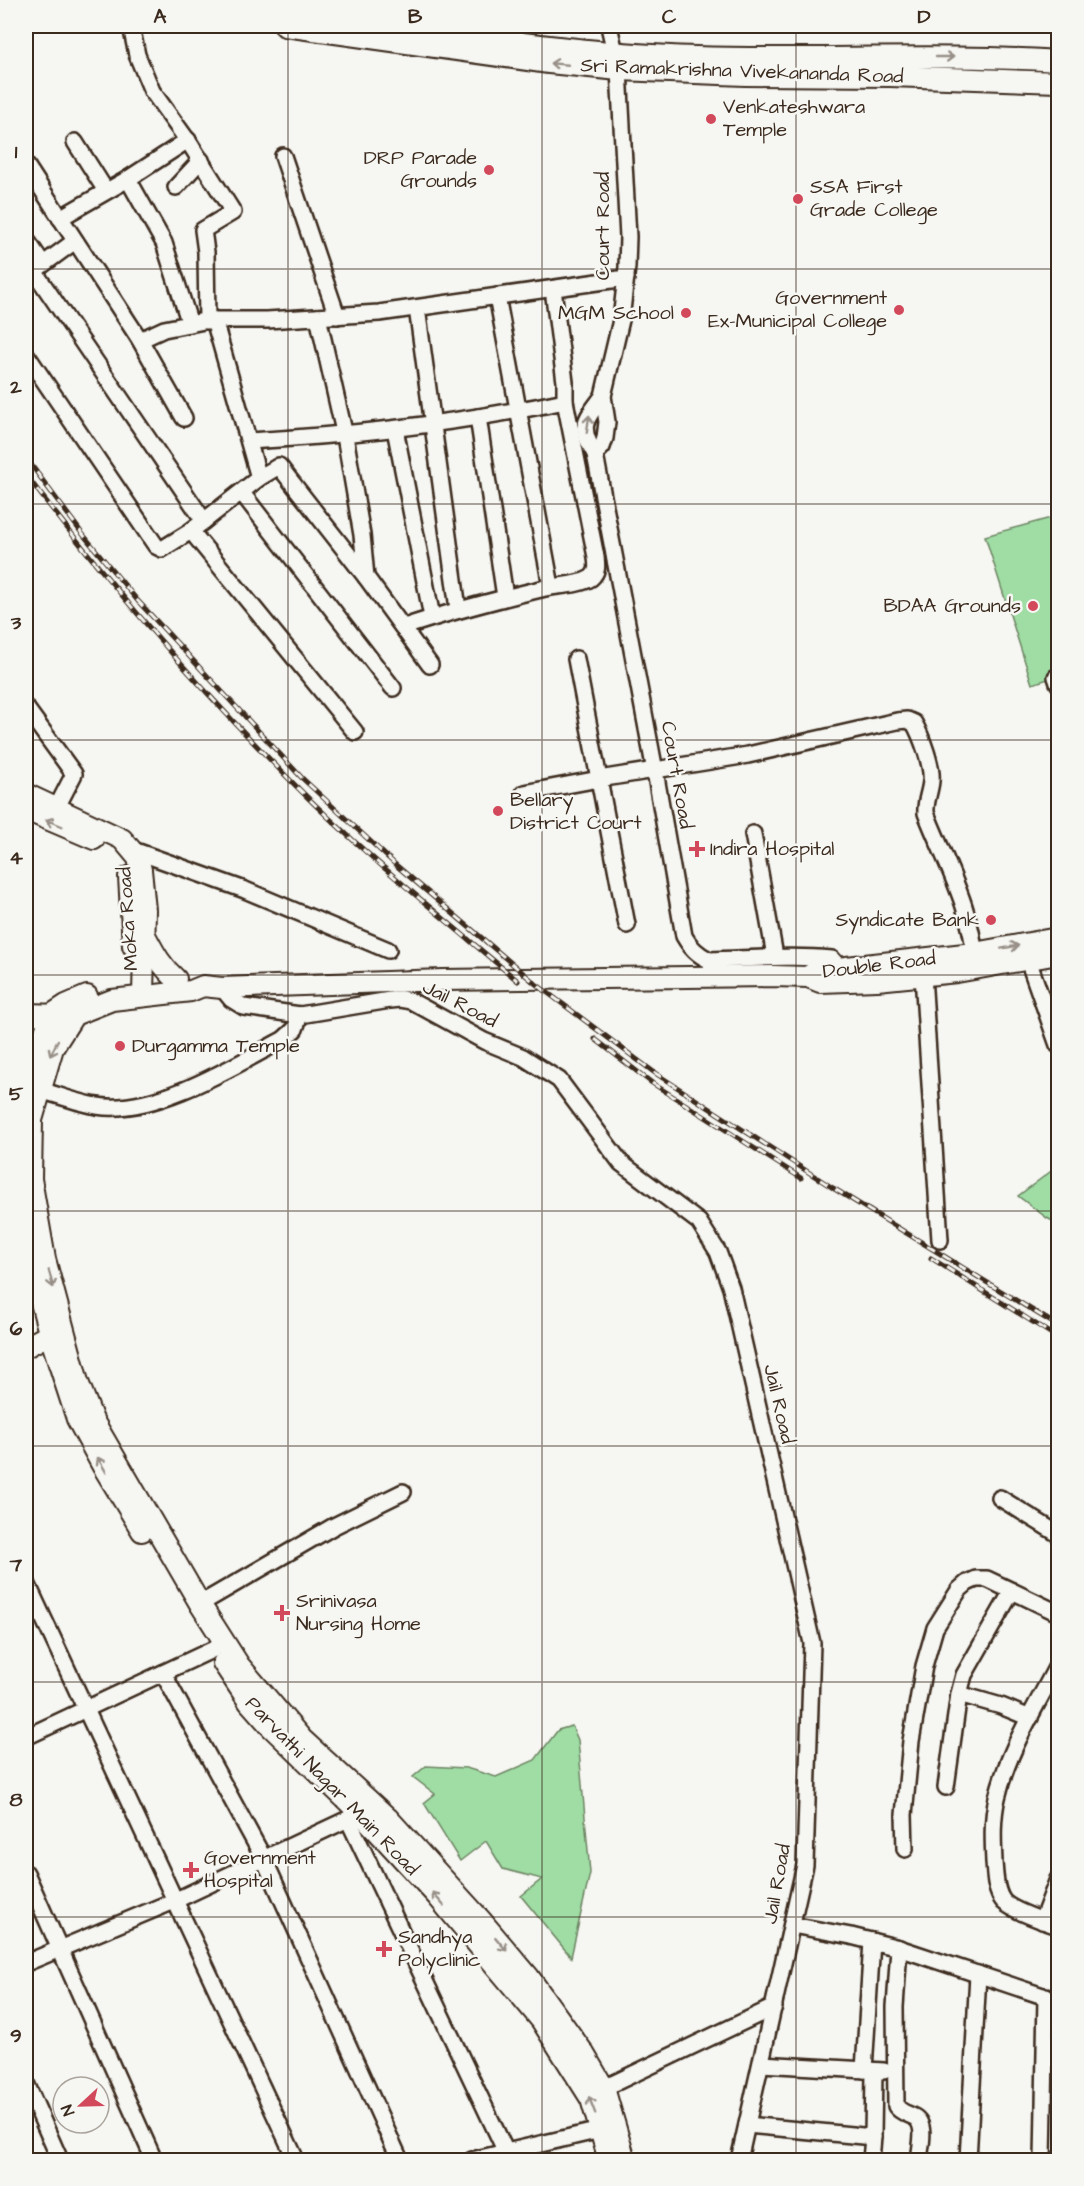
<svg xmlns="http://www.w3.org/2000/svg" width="1084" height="2186" viewBox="0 0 1084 2186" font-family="'Architects Daughter',sans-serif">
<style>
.green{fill:#9fdda5;stroke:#6d8462;stroke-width:1.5}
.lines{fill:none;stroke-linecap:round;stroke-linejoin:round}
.minor-casing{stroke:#3b2a1e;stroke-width:20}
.major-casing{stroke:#3b2a1e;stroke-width:24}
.minor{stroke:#f6f6f2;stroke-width:15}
.major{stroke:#f6f6f2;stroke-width:20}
.rail-casing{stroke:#3b2a1e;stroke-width:5}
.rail{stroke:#f6f6f2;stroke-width:3;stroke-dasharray:9;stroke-linecap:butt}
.oneway{stroke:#989088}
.grid{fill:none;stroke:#3b2a1e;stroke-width:1.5;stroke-opacity:0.55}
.poi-dot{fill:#d1495b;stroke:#f6f6f2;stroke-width:2}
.labels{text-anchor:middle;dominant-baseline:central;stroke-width:5;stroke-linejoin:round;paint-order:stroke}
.street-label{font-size:20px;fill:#3b2a1e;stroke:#f6f6f2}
.poi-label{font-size:20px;fill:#3b2a1e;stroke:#f6f6f2;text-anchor:start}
.neatline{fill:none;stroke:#3b2a1e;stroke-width:2}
.grid-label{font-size:20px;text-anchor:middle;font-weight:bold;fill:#3b2a1e}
</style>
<rect width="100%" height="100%" fill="#f6f6f2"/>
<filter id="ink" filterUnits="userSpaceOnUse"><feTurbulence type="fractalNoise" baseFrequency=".0167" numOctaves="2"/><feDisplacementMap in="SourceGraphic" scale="12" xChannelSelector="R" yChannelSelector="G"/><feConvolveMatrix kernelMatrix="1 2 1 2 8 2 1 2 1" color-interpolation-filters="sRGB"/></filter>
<g filter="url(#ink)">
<g class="green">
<polygon points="1058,516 1058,676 1032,684 985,536"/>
<polygon points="1058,1166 1058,1224 1047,1218 1018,1196"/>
<polygon points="572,1726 578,1740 590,1873 571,1957 521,1896 542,1879 503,1869 486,1841 460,1861 424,1803 435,1794 413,1777 426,1766 466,1768 496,1777 535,1760 558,1730"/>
</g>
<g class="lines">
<defs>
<g id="minor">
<polyline points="131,26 137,55 152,91 190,144 233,212 203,230 206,252 207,321"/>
<polyline points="75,142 106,191"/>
<polyline points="283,156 337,316"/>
<polyline points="26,165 140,340 184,418"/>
<polyline points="128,179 164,243 190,324"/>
<polyline points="176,187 201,160"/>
<polyline points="60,218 128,179 188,140"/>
<polyline points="26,239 43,264"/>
<polyline points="34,271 204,521"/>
<polyline points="26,277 75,241"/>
<polyline points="497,296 551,586"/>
<polyline points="417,308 458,609"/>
<polyline points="318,317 345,436 362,535 366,577 430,665"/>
<polyline points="140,340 164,329 209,320 267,320 379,313 626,278"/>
<polyline points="26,354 156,546 162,549 191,531 259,478 214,320"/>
<path d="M603,396C585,420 578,426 595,454L655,771L684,936C691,948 697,954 709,960C750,959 791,955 832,959L840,968"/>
<polyline points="478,417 505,597"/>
<polyline points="395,429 432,617"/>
<path d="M249,441C355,435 461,423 565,401"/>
<polyline points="595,454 602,447 605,438 607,422 603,396 621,320 627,267 628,237 619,70 609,26"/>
<polyline points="259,478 279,466 366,577"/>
<polyline points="242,493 393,688"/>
<polyline points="191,531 355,732"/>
<path d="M404,627C449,612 495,600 541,589C556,585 578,586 591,578C598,572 597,566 596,557L565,401V382L553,289"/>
<polyline points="576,659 627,925"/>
<polyline points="1056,677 1058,683"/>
<polyline points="26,708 74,774 57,807"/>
<path d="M524,793L599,779L748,755L897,721L907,720L914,723C921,735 933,767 931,781C930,793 925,801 926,813C944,859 974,913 975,963"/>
<polyline points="753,834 775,956"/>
<polyline points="133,850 245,890 388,950"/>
<polyline points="1028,960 1058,1045"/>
<polyline points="923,975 940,1240"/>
<polyline points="222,988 231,999 244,1007 300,1015 390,1000 400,999 411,1001 484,1041 523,1057 559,1080 621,1163 699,1222 718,1252 731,1288 812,1643 805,1865 739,2160"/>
<path d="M40,1090C58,1095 78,1103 97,1106C153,1116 236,1065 284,1039L295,1029L300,1015"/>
<polyline points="1000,1498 1058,1534"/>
<polyline points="26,1581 296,2160"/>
<polyline points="200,1604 334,1526 403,1492"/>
<path d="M1058,1664C1036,1707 1008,1750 997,1798C992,1819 993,1841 994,1862C995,1874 995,1892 1004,1902C1013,1911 1046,1922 1058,1926"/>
<polyline points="163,1673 264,1859 400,2160"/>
<polyline points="959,1694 1001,1706 1030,1718"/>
<polyline points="26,1737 214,1649"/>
<polyline points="946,1787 959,1694 964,1675 1012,1591"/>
<polyline points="348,1819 506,2152"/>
<polyline points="905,1849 904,1815 911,1741 924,1666 935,1628 959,1590 967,1583 976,1579 987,1579 1058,1613"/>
<polyline points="26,1873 154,2160"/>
<polyline points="1042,1921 1058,1879"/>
<path d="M792,1925L851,1936L899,1948L895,2007L896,2106C900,2112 906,2113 912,2116C928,2122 920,2147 919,2160"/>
<polyline points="899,1948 1058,2001"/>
<polyline points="26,1963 174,1901 348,1819 358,1811 366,1808"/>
<polyline points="761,2064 884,2071"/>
<polyline points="864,2070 872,1941"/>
<polyline points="26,2083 60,2160"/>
<polyline points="604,2088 774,2007"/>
<polyline points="747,2125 873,2137 874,2071"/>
<polyline points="472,2160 609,2128"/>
<polyline points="871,2160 873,2137"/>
<polyline points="968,2160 978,1974"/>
<polyline points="1043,2160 1046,1996"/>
</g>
<g id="major">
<polyline points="285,26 549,63 619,70 745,75 890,76 1058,82"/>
<path d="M399,26C497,40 596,54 696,57C817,61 938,53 1058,61"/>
<polyline points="26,794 122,839 138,858 141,870 145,910 143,995"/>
<polyline points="26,810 94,839"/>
<polyline points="129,877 133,946"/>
<path d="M146,937C155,954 162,967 176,979"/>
<polyline points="810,975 819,970 974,953 1058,938"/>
<polyline points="26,1014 62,1015"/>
<polyline points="26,1085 51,1015 66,1005 87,996"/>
<polyline points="26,1224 32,1268 49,1333 77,1419 102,1465 142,1531"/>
<polyline points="26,1347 61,1328"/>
<polyline points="223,1663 249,1702 272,1728 367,1820 437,1896 541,2020 591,2099 609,2160"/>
<polyline points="625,2160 604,2088 583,2052 529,1977 480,1919 388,1818 302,1739 239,1665 200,1604 93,1420 78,1382 45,1259 31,1179 32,1120 53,1048 74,1015 112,1000 191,991 203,986 222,988 443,980 774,976 808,977 820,982 877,980 957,972 1058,954"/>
</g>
</defs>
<use href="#minor" class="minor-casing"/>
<use href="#major" class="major-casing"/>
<use href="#minor" class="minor"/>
<use href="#major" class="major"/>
<defs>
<g id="rail">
<polyline points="26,458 81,532 137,600 302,778 397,866 536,984 655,1073 833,1188 1058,1326"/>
<path d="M26,475C109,584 199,689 296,786C366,856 443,918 518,981"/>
<polyline points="595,1039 652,1083 801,1178"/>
<polyline points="931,1258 1058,1338"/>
</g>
</defs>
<use href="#rail" class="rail-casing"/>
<use href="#rail" class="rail"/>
</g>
<defs><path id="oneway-shaft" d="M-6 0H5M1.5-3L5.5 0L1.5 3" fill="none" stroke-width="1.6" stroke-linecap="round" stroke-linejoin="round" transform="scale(1.5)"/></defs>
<g class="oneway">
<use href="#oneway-shaft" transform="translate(945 57)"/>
<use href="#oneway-shaft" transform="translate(559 64) rotate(-175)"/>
<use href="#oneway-shaft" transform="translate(588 424) rotate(-82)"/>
<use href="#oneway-shaft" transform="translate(54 823) rotate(-158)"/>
<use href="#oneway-shaft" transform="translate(1010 947) rotate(-10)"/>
<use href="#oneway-shaft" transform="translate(54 1048) rotate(116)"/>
<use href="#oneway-shaft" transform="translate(51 1279) rotate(75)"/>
<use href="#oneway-shaft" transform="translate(102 1465) rotate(-120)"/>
<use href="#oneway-shaft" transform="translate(438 1899) rotate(-131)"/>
<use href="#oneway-shaft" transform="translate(501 1944) rotate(50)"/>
<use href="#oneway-shaft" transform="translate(592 2105) rotate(-111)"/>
</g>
</g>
<path class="grid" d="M288,26V2160M542,26V2160M796,26V2160M26,269H1058M26,504H1058M26,740H1058M26,975H1058M26,1211H1058M26,1446H1058M26,1682H1058M26,1917H1058"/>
<g class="poi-dot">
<circle cx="711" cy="119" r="6"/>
<circle cx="489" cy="170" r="6"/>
<circle cx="798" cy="199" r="6"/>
<circle cx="899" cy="310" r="6"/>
<circle cx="686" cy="313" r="6"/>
<circle cx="1033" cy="606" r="6"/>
<circle cx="498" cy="811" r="6"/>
<path d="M694 840h6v6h6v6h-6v6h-6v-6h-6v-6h6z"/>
<circle cx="991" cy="920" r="6"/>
<circle cx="120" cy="1046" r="6"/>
<path d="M279 1604h6v6h6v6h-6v6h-6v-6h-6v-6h6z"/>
<path d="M188 1861h6v6h6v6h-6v6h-6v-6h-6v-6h6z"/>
<path d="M381 1940h6v6h6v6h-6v6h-6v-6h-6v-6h6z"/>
</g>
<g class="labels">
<g class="street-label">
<text transform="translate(742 71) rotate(2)">Sri Ramakrishna Vivekananda Road</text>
<text transform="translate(603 226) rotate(-90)">Court Road</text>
<text transform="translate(677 775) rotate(80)">Court Road</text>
<text transform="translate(128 919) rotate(-94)">Moka Road</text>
<text transform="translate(879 965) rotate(-7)">Double Road</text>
<text transform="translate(460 1004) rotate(27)">Jail Road</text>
<text transform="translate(779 1404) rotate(77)">Jail Road</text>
<text transform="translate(332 1786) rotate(46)">Parvathi Nagar Main Road</text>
<text transform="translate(777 1884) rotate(-80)">Jail Road</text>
</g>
<g class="poi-label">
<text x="723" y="107">Venkateshwara<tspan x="723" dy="23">Temple</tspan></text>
<text x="477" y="158" text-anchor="end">DRP Parade<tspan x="477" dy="23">Grounds</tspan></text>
<text x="810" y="187">SSA First<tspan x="810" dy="23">Grade College</tspan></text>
<text x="887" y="298" text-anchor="end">Government<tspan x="887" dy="23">Ex-Municipal College</tspan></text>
<text x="674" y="313" text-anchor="end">MGM School</text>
<text x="1021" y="606" text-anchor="end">BDAA Grounds</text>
<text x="510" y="800">Bellary<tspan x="510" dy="23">District Court</tspan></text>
<text x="710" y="849">Indira Hospital</text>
<text x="979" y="920" text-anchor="end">Syndicate Bank</text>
<text x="132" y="1046">Durgamma Temple</text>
<text x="296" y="1601">Srinivasa<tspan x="296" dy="23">Nursing Home</tspan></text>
<text x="204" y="1858">Government<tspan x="204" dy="23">Hospital</tspan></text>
<text x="398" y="1937">Sandhya<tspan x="398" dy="23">Polyclinic</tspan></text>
</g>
</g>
<rect width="1084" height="2186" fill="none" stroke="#f6f6f2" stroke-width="66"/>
<g transform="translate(81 2105) rotate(248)"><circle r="28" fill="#f6f6f2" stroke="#aba49d" stroke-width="1.5"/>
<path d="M0-4.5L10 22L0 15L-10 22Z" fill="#d1495b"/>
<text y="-9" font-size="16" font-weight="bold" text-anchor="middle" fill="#3b2a1e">N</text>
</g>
<rect x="33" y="33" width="1018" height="2120" class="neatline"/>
<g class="grid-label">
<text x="160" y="23">A</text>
<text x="415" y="23">B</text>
<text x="669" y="23">C</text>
<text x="924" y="23">D</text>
<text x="16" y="158">1</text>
<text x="16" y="393">2</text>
<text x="16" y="629">3</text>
<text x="16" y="864">4</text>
<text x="16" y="1100">5</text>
<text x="16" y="1335">6</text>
<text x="16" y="1571">7</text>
<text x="16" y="1806">8</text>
<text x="16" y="2042">9</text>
</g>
</svg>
